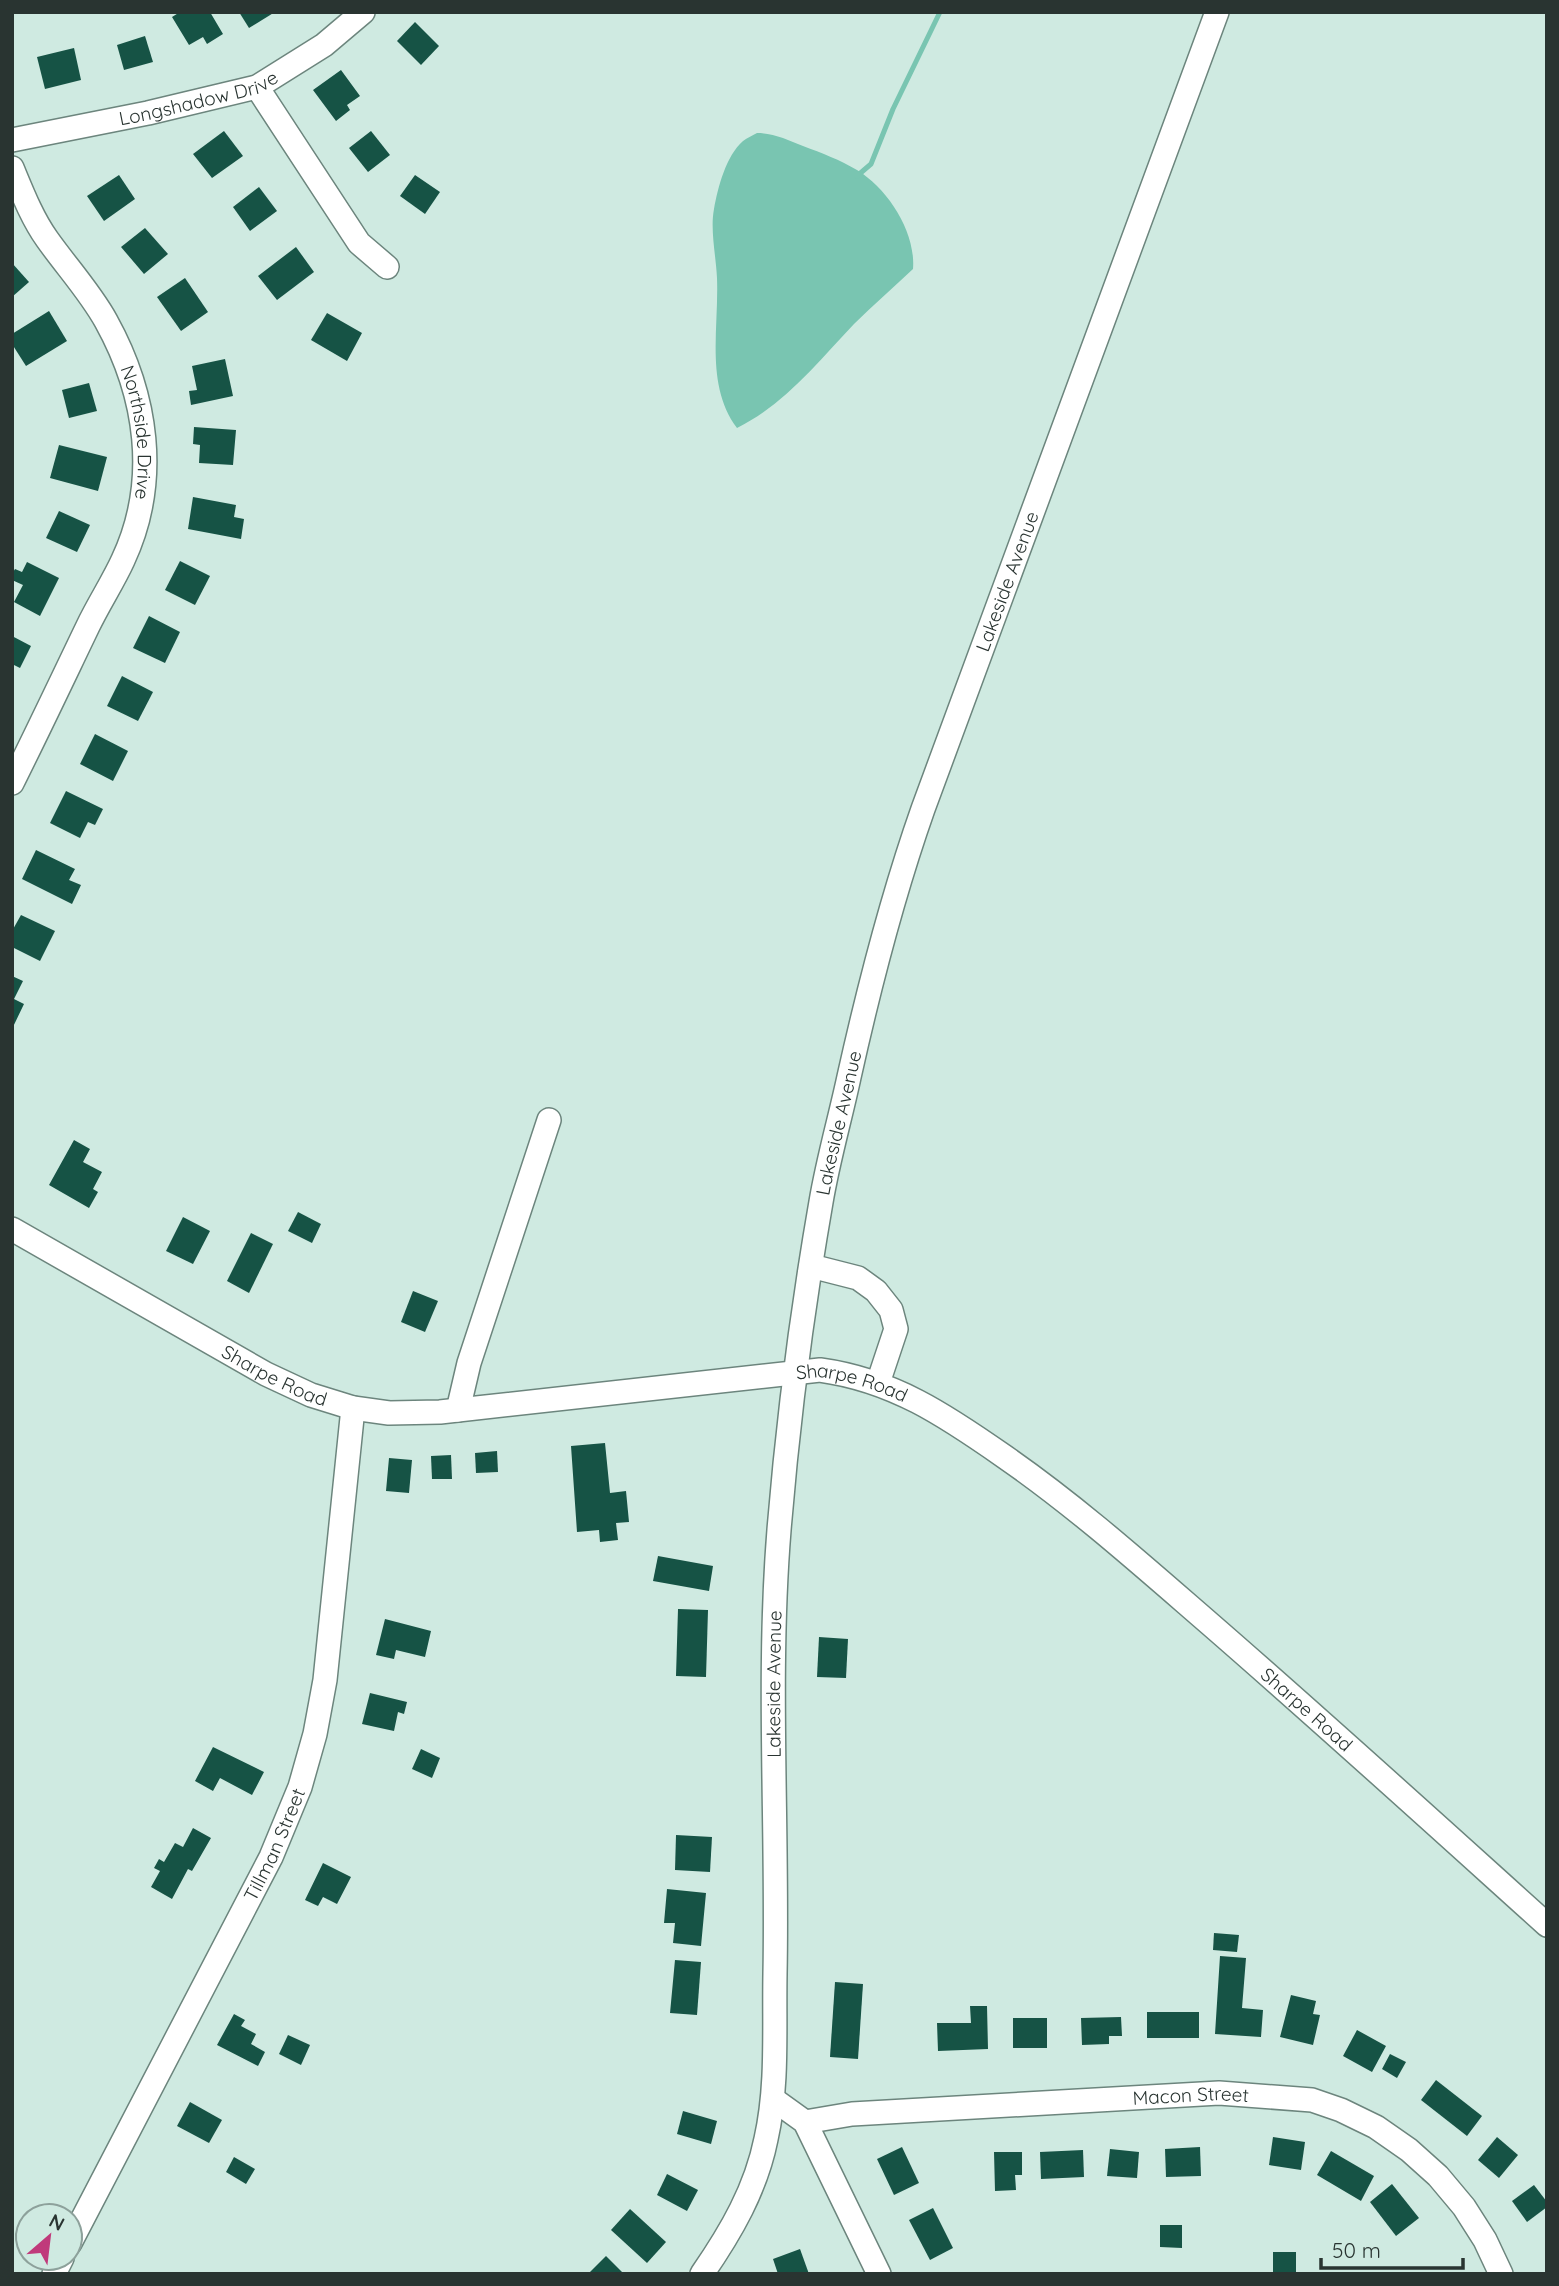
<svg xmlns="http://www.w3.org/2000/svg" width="1559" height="2286" viewBox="0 0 1559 2286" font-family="Quicksand,sans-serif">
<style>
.water{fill:#79c5b1}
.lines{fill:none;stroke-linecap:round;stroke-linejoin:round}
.stream{stroke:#79c5b1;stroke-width:5}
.building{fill:#165345}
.minor-casing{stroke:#6c857d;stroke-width:26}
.minor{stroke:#fff;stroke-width:23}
.labels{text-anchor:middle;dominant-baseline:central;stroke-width:7;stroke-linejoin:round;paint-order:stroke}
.street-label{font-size:19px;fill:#293431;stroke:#cfeae1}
</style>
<rect width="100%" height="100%" fill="#cfeae1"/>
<path class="water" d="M757,133C774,133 788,140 803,146C822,153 840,160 857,170C888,189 916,232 913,269C894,287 873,305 854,324C818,362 784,405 737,428C705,385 719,329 717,278C716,256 710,230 714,209C718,187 726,156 743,141C747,138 753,135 757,133Z"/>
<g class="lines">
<polyline class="stream" points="857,176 871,164 893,109 940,12"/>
</g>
<g class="building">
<polygon points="180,12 210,12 223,34 207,44 203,37 189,45 172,17"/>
<polygon points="239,12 275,12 249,28"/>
<polygon points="415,22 439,46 421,65 397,41"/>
<polygon points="145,36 153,62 124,70 117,45"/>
<polygon points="74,48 81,80 45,89 37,57"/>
<polygon points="341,70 360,96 347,105 350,110 336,121 313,90"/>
<polygon points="224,131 243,156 212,178 193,154"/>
<polygon points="371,131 390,155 368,172 349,148"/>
<polygon points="119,175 135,199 104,221 87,196"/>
<polygon points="415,175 440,192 425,214 400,196"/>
<polygon points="259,187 277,211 250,231 233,207"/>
<polygon points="145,228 168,254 144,274 121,247"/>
<polygon points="296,247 314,272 277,300 258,276"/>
<polygon points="12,263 29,282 12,297"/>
<polygon points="185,278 208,312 181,331 157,297"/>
<polygon points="49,311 67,341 26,366 12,344 12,334"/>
<polygon points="327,313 362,333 347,361 311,340"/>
<polygon points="225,359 233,396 191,405 189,391 197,390 192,366"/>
<polygon points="89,383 97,411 69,418 62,390"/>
<polygon points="194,427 236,430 233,465 199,463 200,445 193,444"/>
<polygon points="59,445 107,457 98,491 50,478"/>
<polygon points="193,497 236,505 234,517 244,519 241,539 188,529"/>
<polygon points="59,511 90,525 77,552 46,538"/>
<polygon points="180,561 210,576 195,605 165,590"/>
<polygon points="27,562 59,578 40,616 14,602 23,585 12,580 12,574 15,569 22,572"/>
<polygon points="149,616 180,632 165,663 133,648"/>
<polygon points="12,636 31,646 20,668 12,664"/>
<polygon points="122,676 153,692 138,721 107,706"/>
<polygon points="95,734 128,751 113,781 80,764"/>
<polygon points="66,791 103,809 95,825 88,822 80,838 50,823"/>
<polygon points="36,850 75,869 69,880 81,885 72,904 22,879"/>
<polygon points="21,915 55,931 40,961 12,947 12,931"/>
<polygon points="12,976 23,981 14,999 24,1004 12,1029"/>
<polygon points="74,1140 90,1149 83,1162 102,1172 93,1189 98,1192 89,1208 49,1185"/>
<polygon points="298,1212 321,1224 312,1243 288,1231"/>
<polygon points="183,1217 210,1231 193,1264 166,1251"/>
<polygon points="251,1233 273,1244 249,1293 227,1281"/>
<polygon points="413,1291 438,1301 425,1332 401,1322"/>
<polygon points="605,1443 610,1493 626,1491 629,1522 616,1523 618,1540 600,1542 599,1530 577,1532 571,1446"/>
<polygon points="497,1451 498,1472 476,1473 475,1453"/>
<polygon points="451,1455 452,1479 432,1479 431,1456"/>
<polygon points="389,1458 412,1460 409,1493 386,1491"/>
<polygon points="658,1556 713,1566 709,1591 653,1581"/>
<polygon points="678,1609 708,1610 706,1677 676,1676"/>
<polygon points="385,1619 431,1631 425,1657 396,1650 394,1659 376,1655"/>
<polygon points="819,1637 848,1639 846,1678 817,1677"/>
<polygon points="370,1693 407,1702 404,1714 398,1712 394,1731 362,1724"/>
<polygon points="213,1747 264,1772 252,1795 220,1778 213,1791 195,1781"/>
<polygon points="421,1749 440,1758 432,1778 412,1769"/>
<polygon points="193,1828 211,1838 192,1871 188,1869 172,1899 151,1887 160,1871 154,1868 159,1859 164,1862 175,1843 183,1847"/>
<polygon points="676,1835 712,1837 710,1872 675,1870"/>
<polygon points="323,1863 351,1877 337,1904 323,1897 318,1906 305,1900"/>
<polygon points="667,1889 706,1893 701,1946 673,1943 675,1923 664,1923"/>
<polygon points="1214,1933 1239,1935 1237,1952 1213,1950"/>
<polygon points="1220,1956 1246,1958 1242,2008 1263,2010 1261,2037 1215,2034"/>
<polygon points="675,1960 701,1962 697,2015 670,2013"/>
<polygon points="835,1982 863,1984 858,2059 830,2057"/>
<polygon points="1291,1995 1316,2001 1313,2014 1320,2015 1313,2045 1280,2037"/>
<polygon points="970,2006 987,2006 988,2049 938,2051 937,2023 971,2023"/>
<rect x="1147" y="2012" width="52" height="26"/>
<polygon points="234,2014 245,2020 241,2026 256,2034 251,2044 265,2052 258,2066 217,2045"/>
<polygon points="1121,2017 1122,2036 1109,2036 1109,2044 1082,2045 1081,2018"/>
<rect x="1013" y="2018" width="34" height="30"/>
<polygon points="1357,2030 1386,2046 1372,2072 1343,2056"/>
<polygon points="288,2035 310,2045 301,2065 279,2054"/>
<polygon points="1390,2054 1406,2062 1397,2078 1382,2069"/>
<polygon points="1436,2080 1482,2116 1467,2136 1421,2100"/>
<polygon points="190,2102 222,2120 209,2143 177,2126"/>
<polygon points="683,2111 717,2121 711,2144 677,2134"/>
<polygon points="1273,2137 1305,2142 1301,2170 1269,2165"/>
<polygon points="1497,2137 1518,2155 1499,2178 1478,2160"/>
<polygon points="902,2147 919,2183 894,2195 877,2159"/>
<polygon points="1200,2147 1201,2176 1166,2177 1165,2149"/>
<polygon points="1110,2149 1139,2152 1137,2178 1107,2176"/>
<polygon points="1083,2150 1084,2177 1041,2179 1040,2152"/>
<polygon points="1331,2151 1374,2176 1361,2201 1317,2175"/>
<polygon points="994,2152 1022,2152 1022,2175 1015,2175 1016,2190 995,2191"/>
<polygon points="234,2157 255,2169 246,2184 226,2172"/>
<polygon points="667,2174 698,2190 687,2211 657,2195"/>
<polygon points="1392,2184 1419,2218 1396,2236 1370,2202"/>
<polygon points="1534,2185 1547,2202 1547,2207 1527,2222 1512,2201"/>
<polygon points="933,2208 953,2248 930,2260 909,2220"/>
<polygon points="630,2209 666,2242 647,2263 611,2230"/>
<polygon points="1160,2225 1182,2225 1182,2248 1160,2247"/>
<polygon points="800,2249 809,2274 778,2274 773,2259"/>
<rect x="1273" y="2252" width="23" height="22"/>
<polygon points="606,2256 624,2274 588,2274"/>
</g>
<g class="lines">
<defs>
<g id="minor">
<polyline points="257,87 359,243 387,267"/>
<path id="s1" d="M12,140L148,113L257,87L324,45L363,12"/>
<path id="s2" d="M12,168C22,192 32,218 47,239C66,266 90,292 106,321C147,395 160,481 123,560C113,582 99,603 88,626C63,678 38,731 12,783"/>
<path id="s3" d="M12,1229L266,1374L311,1395L353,1408L389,1413L440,1412L820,1370C893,1380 945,1415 1005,1457C1077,1507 1143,1566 1210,1624C1324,1723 1435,1824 1547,1925"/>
<polyline points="811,1266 858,1278 876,1291 891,1310 896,1329 878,1383"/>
<polyline points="458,1410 469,1363 549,1120"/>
<polyline points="773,2099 805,2122 879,2274"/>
<path id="s4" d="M805,2122L852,2114L1219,2093L1312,2100L1341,2110L1376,2127L1409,2150L1438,2176L1464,2207L1485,2240L1501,2274"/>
<path id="s5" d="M70,2243L271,1857L300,1787L315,1734L325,1680L353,1408"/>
<polyline points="54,2274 62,2258"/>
<path id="s6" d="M702,2274C731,2232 756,2189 766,2139C778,2086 774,2029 775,1974C778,1826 767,1678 779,1530C788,1420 802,1311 821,1202C828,1160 840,1119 849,1077C869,987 892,897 923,809L1217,12"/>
</g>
</defs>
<use href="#minor" class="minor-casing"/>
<use href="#minor" class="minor"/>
</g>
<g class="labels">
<g class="street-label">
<text stroke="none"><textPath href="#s1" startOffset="191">Longshadow Drive</textPath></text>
<text stroke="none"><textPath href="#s2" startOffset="298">Northside Drive</textPath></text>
<text stroke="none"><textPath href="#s6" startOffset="1740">Lakeside Avenue</textPath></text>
<text stroke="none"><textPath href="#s6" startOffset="1172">Lakeside Avenue</textPath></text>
<text stroke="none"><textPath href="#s3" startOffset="301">Sharpe Road</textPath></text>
<text stroke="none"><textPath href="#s3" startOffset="889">Sharpe Road</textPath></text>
<text stroke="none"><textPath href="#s6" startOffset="606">Lakeside Avenue</textPath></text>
<text stroke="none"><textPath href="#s3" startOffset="1456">Sharpe Road</textPath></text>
<text stroke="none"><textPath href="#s5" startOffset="448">Tillman Street</textPath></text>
<text stroke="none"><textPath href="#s4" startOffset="387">Macon Street</textPath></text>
</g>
</g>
<rect width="1559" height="2286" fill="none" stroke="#293431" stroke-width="28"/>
<g transform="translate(49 2237) rotate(28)"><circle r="33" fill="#cfeae1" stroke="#8da19b" stroke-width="2"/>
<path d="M0-5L12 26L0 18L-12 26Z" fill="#c03a7b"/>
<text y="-10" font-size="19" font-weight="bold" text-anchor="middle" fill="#293431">N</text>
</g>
<path d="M1321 2258v10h142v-10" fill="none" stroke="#293431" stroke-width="3.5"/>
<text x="1332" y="2258" font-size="21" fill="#293431" stroke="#cfeae1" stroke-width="5" paint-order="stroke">50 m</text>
</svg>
